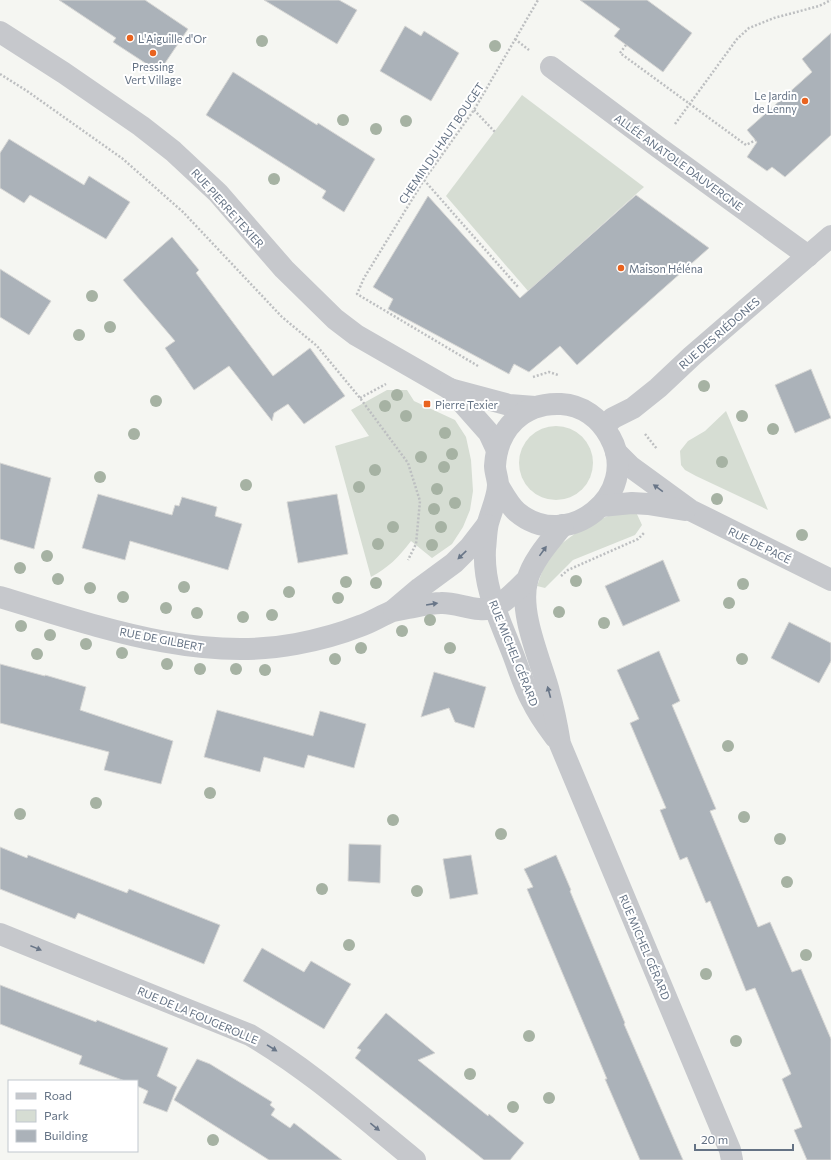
<svg xmlns="http://www.w3.org/2000/svg" width="831" height="1160" viewBox="0 0 831 1160" font-family="Commissioner,sans-serif">
<style>
.green{fill:#d6ddd3}
.building{fill:#abb2b9;stroke:#d7d7d5}
.lines{fill:none;stroke-linecap:round;stroke-linejoin:round}
.path{stroke:#bdbfc1;stroke-width:2.5;stroke-dasharray:2 2;stroke-linecap:butt}
.minor{stroke:#c6c8cc;stroke-width:22}
.tree{fill:#a6b2a3}
.oneway{fill:#697688}
.poi-dot{fill:#e9631f;stroke:#fff;stroke-width:1.5}
.labels{text-anchor:middle;dominant-baseline:central;stroke-width:4;stroke-linejoin:round;paint-order:stroke}
.poi-label{font-size:11px;fill:#647284;stroke:#fff;text-anchor:start}
.street-label{font-size:11px;fill:#647284;stroke:#fff}
</style>
<rect width="100%" height="100%" fill="#f5f6f2"/>
<g class="green">
<polygon points="522,95 644,187 528,291 446,196"/>
<path d="M387,390H407L414,401L455,420L466,437L471,460L473,491L470,510L463,527L452,544L432,558L411,541C399,557 388,568 371,577L335,446L369,436L351,410Z"/>
<polygon points="726,411 768,510 696,476 685,470 681,465 680,451 688,441 705,431"/>
<circle cx="556" cy="463" r="37"/>
<path d="M636,512L642,525L635,535L573,560L545,588L537,586C541,576 544,563 550,555C560,541 601,516 618,513C624,512 630,512 636,512Z"/>
</g>
<g class="building">
<polygon points="59,0 145,0 188,29 159,72 113,42 116,38"/>
<polygon points="264,0 339,0 357,10 337,44"/>
<polygon points="580,0 647,0 692,33 663,72 614,36 620,29"/>
<polygon points="405,26 421,36 424,31 459,53 431,101 380,71"/>
<polygon points="831,33 831,135 785,177 772,167 767,171 747,157 757,142 747,130 812,72 802,59"/>
<polygon points="233,72 317,125 318,123 375,159 344,212 322,198 326,191 206,115"/>
<polygon points="9,139 84,185 89,176 130,202 106,239 30,195 24,203 0,188 0,153"/>
<polygon points="636,195 709,248 577,365 560,346 529,372 514,364 509,374 388,309 393,299 373,287 428,196 520,298"/>
<polygon points="172,237 199,270 196,273 273,376 310,348 345,396 304,424 288,404 274,413 272,421 229,366 194,390 165,348 175,341 123,280"/>
<polygon points="0,269 51,301 29,335 0,317"/>
<polygon points="811,369 831,418 795,433 775,385"/>
<polygon points="0,463 51,478 34,549 0,539"/>
<polygon points="98,494 172,515 175,505 179,506 182,497 217,507 215,516 242,524 228,570 130,541 125,560 82,548"/>
<polygon points="337,494 348,554 298,563 287,502"/>
<polygon points="663,560 680,601 623,626 605,586"/>
<polygon points="789,622 831,643 831,661 819,683 771,658"/>
<polygon points="659,651 680,701 672,705 716,809 710,811 758,927 770,922 792,972 801,969 831,1039 831,1160 807,1160 794,1130 802,1127 782,1079 791,1074 755,988 746,991 710,901 706,903 687,857 680,860 660,810 666,808 630,723 639,719 617,670"/>
<polygon points="0,664 45,676 45,675 86,687 80,710 173,741 161,784 104,770 109,752 0,723"/>
<polygon points="434,672 486,687 474,728 455,722 449,708 421,717"/>
<polygon points="217,710 313,736 320,711 366,724 354,768 308,755 304,768 264,757 260,772 204,757"/>
<polygon points="349,844 381,845 380,883 348,881"/>
<polygon points="0,847 27,858 28,855 127,893 129,889 220,925 204,964 78,913 75,919 0,889"/>
<polygon points="471,855 478,894 450,899 443,859"/>
<polygon points="556,855 571,890 570,891 625,1023 624,1024 683,1160 640,1160 605,1079 607,1079 527,889 533,887 524,869"/>
<polygon points="262,948 304,972 311,961 351,984 324,1029 243,981"/>
<polygon points="0,985 96,1022 97,1020 168,1048 157,1076 177,1087 167,1112 143,1103 148,1091 137,1086 137,1081 125,1081 79,1064 82,1056 0,1024"/>
<polygon points="386,1013 435,1053 418,1060 488,1116 489,1114 524,1143 510,1160 484,1160 355,1058 361,1050 357,1048"/>
<polygon points="197,1059 210,1064 272,1102 270,1105 275,1109 271,1115 290,1128 294,1123 342,1160 269,1160 174,1100"/>
</g>
<g class="lines">
<g class="path">
<polyline points="515,39 529,50"/>
<polyline points="626,45 620,53 746,145 756,140"/>
<polyline points="0,74 27,91 123,159 183,212 282,317 317,346 360,398 408,463 420,501 416,544 408,560"/>
<polyline points="474,110 495,132"/>
<polyline points="675,124 737,39 749,28 774,18 819,6 831,0"/>
<polyline points="424,180 518,287"/>
<polyline points="478,366 357,294 364,278 424,180 474,110 538,0"/>
<polyline points="533,377 549,372 558,375"/>
<polyline points="360,398 386,384"/>
<polyline points="645,434 657,449"/>
<polyline points="561,576 568,570 638,539 645,532"/>
</g>
<g class="minor">
<polyline points="0,32 64,73 141,126 173,151 218,193 284,269 335,319 356,335 450,389 509,405 535,407"/>
<polyline points="551,67 658,147 808,256"/>
<polyline points="450,389 489,433 497,450"/>
<polyline points="604,426 613,418 633,408 658,388 692,356 831,236"/>
<polyline points="616,452 631,467 690,510 831,580"/>
<path d="M498,485C504,495 509,505 517,512C567,554 642,494 610,437C600,418 582,405 561,404C523,402 497,429 495,466C495,472 498,479 498,485C498,496 491,512 488,523C486,531 486,541 485,549C483,586 498,616 511,649C518,666 523,685 532,701C538,714 546,725 555,737"/>
<polyline points="601,506 632,503 648,504 685,510"/>
<path d="M563,525C550,541 532,561 527,581C519,612 539,657 548,688C553,706 557,725 560,744L730,1150L732,1160"/>
<path d="M0,597C94,625 197,663 296,644C317,640 340,634 360,626C372,622 382,615 393,611C398,610 403,609 408,608C419,606 430,603 441,603C457,602 479,614 495,607C507,601 517,589 527,580"/>
<polyline points="394,610 420,588 454,563 470,547 487,525"/>
<path d="M0,934L250,1035C310,1070 362,1117 415,1160"/>
</g>
</g>
<g class="tree">
<circle cx="262" cy="41" r="6"/>
<circle cx="495" cy="46" r="6"/>
<circle cx="343" cy="120" r="6"/>
<circle cx="406" cy="121" r="6"/>
<circle cx="376" cy="129" r="6"/>
<circle cx="274" cy="179" r="6"/>
<circle cx="92" cy="296" r="6"/>
<circle cx="110" cy="327" r="6"/>
<circle cx="79" cy="335" r="6"/>
<circle cx="704" cy="386" r="6"/>
<circle cx="397" cy="395" r="6"/>
<circle cx="156" cy="401" r="6"/>
<circle cx="385" cy="406" r="6"/>
<circle cx="406" cy="416" r="6"/>
<circle cx="742" cy="416" r="6"/>
<circle cx="773" cy="429" r="6"/>
<circle cx="445" cy="433" r="6"/>
<circle cx="134" cy="434" r="6"/>
<circle cx="452" cy="454" r="6"/>
<circle cx="421" cy="457" r="6"/>
<circle cx="722" cy="462" r="6"/>
<circle cx="444" cy="467" r="6"/>
<circle cx="375" cy="470" r="6"/>
<circle cx="100" cy="477" r="6"/>
<circle cx="246" cy="485" r="6"/>
<circle cx="359" cy="487" r="6"/>
<circle cx="437" cy="489" r="6"/>
<circle cx="717" cy="499" r="6"/>
<circle cx="455" cy="503" r="6"/>
<circle cx="434" cy="509" r="6"/>
<circle cx="393" cy="527" r="6"/>
<circle cx="441" cy="527" r="6"/>
<circle cx="802" cy="535" r="6"/>
<circle cx="378" cy="544" r="6"/>
<circle cx="432" cy="545" r="6"/>
<circle cx="47" cy="556" r="6"/>
<circle cx="20" cy="568" r="6"/>
<circle cx="58" cy="579" r="6"/>
<circle cx="576" cy="581" r="6"/>
<circle cx="346" cy="582" r="6"/>
<circle cx="376" cy="583" r="6"/>
<circle cx="743" cy="584" r="6"/>
<circle cx="184" cy="587" r="6"/>
<circle cx="90" cy="588" r="6"/>
<circle cx="289" cy="592" r="6"/>
<circle cx="123" cy="597" r="6"/>
<circle cx="338" cy="598" r="6"/>
<circle cx="729" cy="603" r="6"/>
<circle cx="166" cy="608" r="6"/>
<circle cx="559" cy="612" r="6"/>
<circle cx="197" cy="613" r="6"/>
<circle cx="272" cy="615" r="6"/>
<circle cx="243" cy="617" r="6"/>
<circle cx="430" cy="620" r="6"/>
<circle cx="604" cy="623" r="6"/>
<circle cx="21" cy="626" r="6"/>
<circle cx="402" cy="631" r="6"/>
<circle cx="50" cy="635" r="6"/>
<circle cx="86" cy="644" r="6"/>
<circle cx="361" cy="648" r="6"/>
<circle cx="450" cy="648" r="6"/>
<circle cx="122" cy="653" r="6"/>
<circle cx="37" cy="654" r="6"/>
<circle cx="335" cy="659" r="6"/>
<circle cx="742" cy="659" r="6"/>
<circle cx="167" cy="664" r="6"/>
<circle cx="200" cy="669" r="6"/>
<circle cx="236" cy="669" r="6"/>
<circle cx="265" cy="670" r="6"/>
<circle cx="728" cy="746" r="6"/>
<circle cx="210" cy="793" r="6"/>
<circle cx="96" cy="803" r="6"/>
<circle cx="20" cy="814" r="6"/>
<circle cx="744" cy="817" r="6"/>
<circle cx="393" cy="820" r="6"/>
<circle cx="501" cy="834" r="6"/>
<circle cx="780" cy="839" r="6"/>
<circle cx="787" cy="882" r="6"/>
<circle cx="322" cy="889" r="6"/>
<circle cx="417" cy="891" r="6"/>
<circle cx="349" cy="945" r="6"/>
<circle cx="806" cy="955" r="6"/>
<circle cx="706" cy="974" r="6"/>
<circle cx="529" cy="1036" r="6"/>
<circle cx="736" cy="1041" r="6"/>
<circle cx="470" cy="1074" r="6"/>
<circle cx="549" cy="1098" r="6"/>
<circle cx="513" cy="1107" r="6"/>
<circle cx="213" cy="1140" r="6"/>
</g>
<defs><path id="oneway-solid" d="M-6-.8H1V-3.2L6.5 0L1 3.2V.8H-6Z"/></defs>
<g class="oneway">
<use href="#oneway-solid" transform="translate(658 488) rotate(-144)"/>
<use href="#oneway-solid" transform="translate(543 551) rotate(-54)"/>
<use href="#oneway-solid" transform="translate(462 555) rotate(136)"/>
<use href="#oneway-solid" transform="translate(432 604) rotate(-9)"/>
<use href="#oneway-solid" transform="translate(549 692) rotate(-105)"/>
<use href="#oneway-solid" transform="translate(36 948) rotate(22)"/>
<use href="#oneway-solid" transform="translate(272 1048) rotate(32)"/>
<use href="#oneway-solid" transform="translate(375 1127) rotate(39)"/>
</g>
<g class="poi-dot">
<circle cx="130" cy="38" r="4"/>
<circle cx="153" cy="53" r="4"/>
<circle cx="805" cy="101" r="4"/>
<circle cx="621" cy="268" r="4"/>
<rect x="423" y="400" width="8" height="8" rx="2"/>
</g>
<g class="labels">
<g class="poi-label">
<text x="138" y="38">L'Aiguille d'Or</text>
<text x="153" y="66" text-anchor="middle">Pressing<tspan x="153" dy="13">Vert Village</tspan></text>
<text x="797" y="95" text-anchor="end">Le Jardin<tspan x="797" dy="13">de Lenny</tspan></text>
<text x="629" y="268">Maison Héléna</text>
<text x="435" y="404">Pierre Texier</text>
</g>
<g class="street-label">
<text transform="translate(441 143) rotate(-56)">CHEMIN DU HAUT BOUGET</text>
<text transform="translate(679 162) rotate(36)">ALLÉE ANATOLE DAUVERGNE</text>
<text transform="translate(228 208) rotate(48)">RUE PIERRE TEXIER</text>
<text transform="translate(719 333) rotate(-41)">RUE DES RIÉDONES</text>
<text transform="translate(760 545) rotate(26)">RUE DE PACÉ</text>
<text transform="translate(162 639) rotate(11)">RUE DE GILBERT</text>
<text transform="translate(514 653) rotate(68)">RUE MICHEL GÉRARD</text>
<text transform="translate(645 947) rotate(67)">RUE MICHEL GÉRARD</text>
<text transform="translate(198 1015) rotate(23)">RUE DE LA FOUGEROLLE</text>
</g>
</g>
<rect x="8" y="1080" width="130" height="72" fill="#ffffff" stroke="#c1c7ce"/>
<rect x="16" y="1093" width="20" height="6" fill="#c6c8cc" stroke="#c1c7ce"/>
<text x="44" y="1100" font-size="12" fill="#647284">Road</text>
<rect x="16" y="1110" width="20" height="12" fill="#d6ddd3" stroke="#c1c7ce"/>
<text x="44" y="1120" font-size="12" fill="#647284">Park</text>
<rect x="16" y="1130" width="20" height="12" fill="#abb2b9" stroke="#c1c7ce"/>
<text x="44" y="1140" font-size="12" fill="#647284">Building</text>
<path d="M695 1144v6h98v-6" fill="none" stroke="#647284" stroke-width="2"/>
<text x="701" y="1144" font-size="12" fill="#647284" stroke="#ffffff" stroke-width="3" paint-order="stroke">20 m</text>
</svg>
